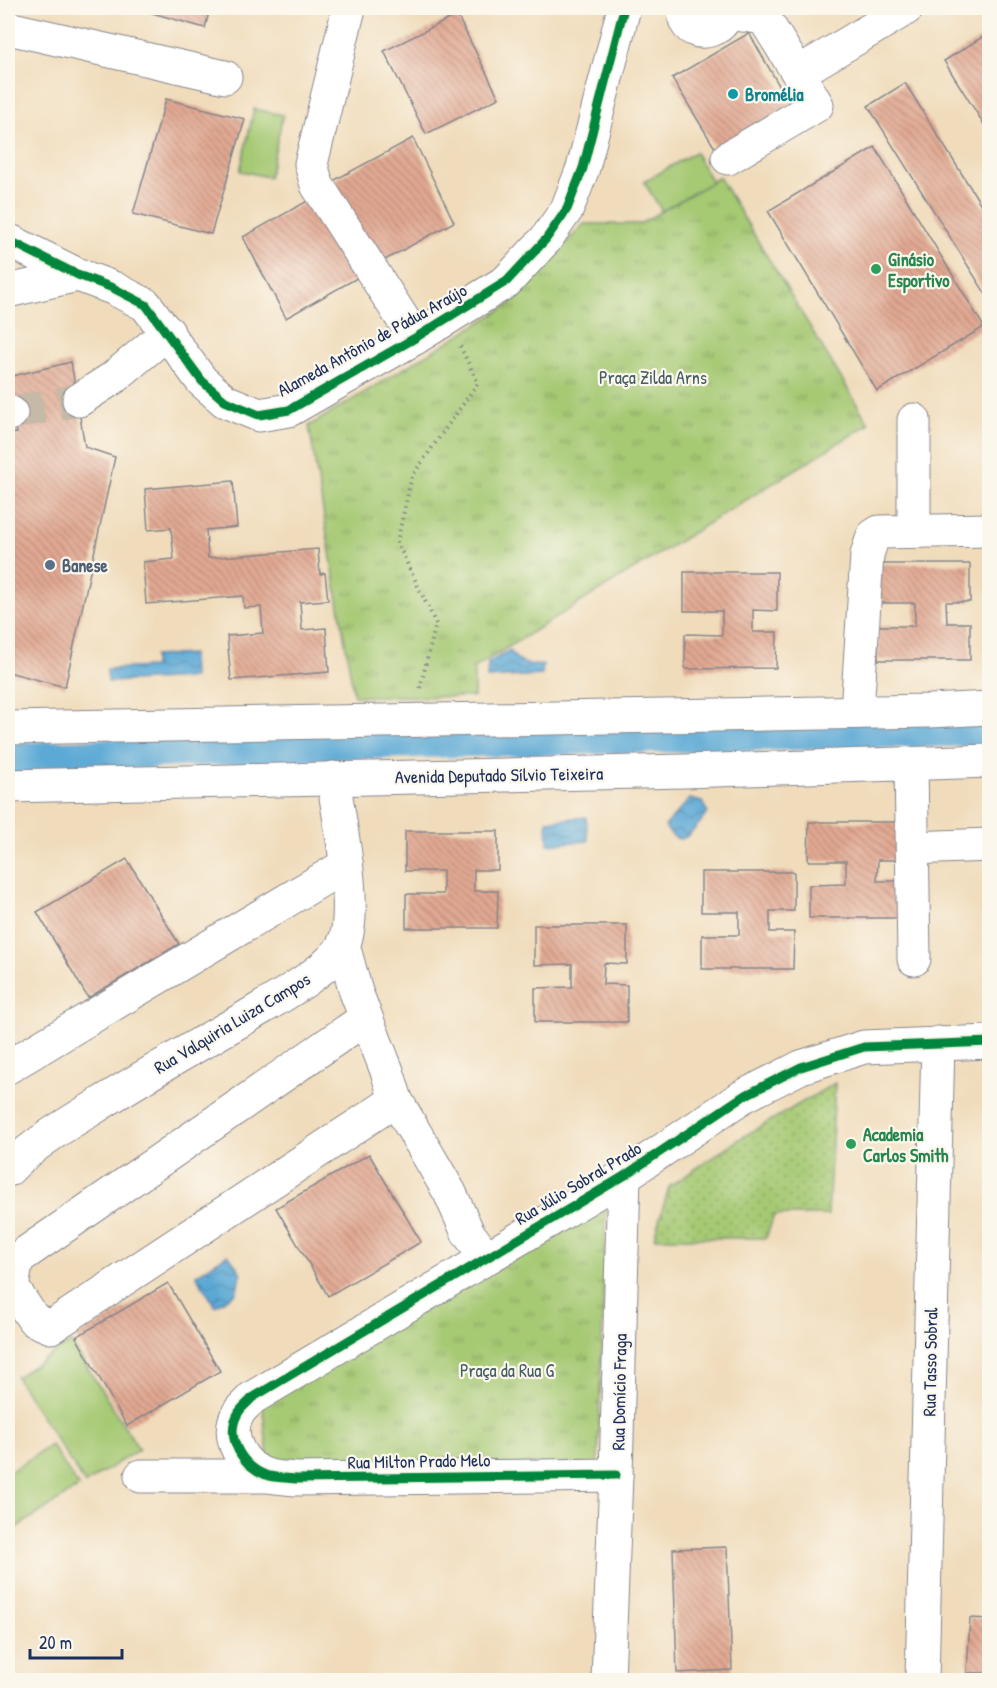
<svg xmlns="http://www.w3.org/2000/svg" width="997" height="1688" viewBox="0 0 997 1688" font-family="'Patrick Hand',sans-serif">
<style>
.grass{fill:url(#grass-dots);stroke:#607c68;stroke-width:1.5}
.park{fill:url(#park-tufts);stroke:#607c68;stroke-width:1.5}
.garden{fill:#a6c973;stroke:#607c68;stroke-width:1.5}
.water{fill:url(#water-waves);stroke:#3c6c9a;stroke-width:1.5}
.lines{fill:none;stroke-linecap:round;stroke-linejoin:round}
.canal{stroke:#5ca9d5;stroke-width:32}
.building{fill:url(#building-back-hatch)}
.minor-tunnel{stroke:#c5b9a8;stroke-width:33;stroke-dasharray:33 16;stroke-linecap:butt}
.minor-casing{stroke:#86868c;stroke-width:35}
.major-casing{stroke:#86868c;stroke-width:35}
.path{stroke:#86868c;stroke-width:4;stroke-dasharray:1.5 4.5;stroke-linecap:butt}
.minor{stroke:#fff;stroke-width:33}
.major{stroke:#fff;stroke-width:33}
.cycleway-casing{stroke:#fbf7ec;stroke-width:13}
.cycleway{stroke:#00873e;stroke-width:9}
.culture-dot{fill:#0f9aa8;stroke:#fbf7ec;stroke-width:2}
.leisure-dot{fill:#2e9e5b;stroke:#fbf7ec;stroke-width:2}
.service-dot{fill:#5c6f8a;stroke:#fbf7ec;stroke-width:2}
.labels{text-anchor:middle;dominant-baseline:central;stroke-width:4.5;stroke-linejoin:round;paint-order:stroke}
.culture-label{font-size:18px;font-weight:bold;fill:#0d838f;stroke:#fbf7ec;text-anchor:start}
.leisure-label{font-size:18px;font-weight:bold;fill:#27864d;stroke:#fbf7ec;text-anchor:start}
.street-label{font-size:18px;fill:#1b2f5e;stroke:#fbf7ec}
.park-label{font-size:18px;fill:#455d64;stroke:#fbf7ec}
.service-label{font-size:18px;font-weight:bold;fill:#4e5e75;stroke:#fbf7ec;text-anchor:start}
</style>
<defs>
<pattern id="grass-dots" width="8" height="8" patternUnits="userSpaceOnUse" patternTransform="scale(1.5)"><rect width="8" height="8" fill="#a6c973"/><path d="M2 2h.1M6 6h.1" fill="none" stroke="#86a462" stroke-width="1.8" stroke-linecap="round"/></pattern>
<pattern id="park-tufts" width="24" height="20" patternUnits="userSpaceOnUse" patternTransform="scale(1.5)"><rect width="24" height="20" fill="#a6c973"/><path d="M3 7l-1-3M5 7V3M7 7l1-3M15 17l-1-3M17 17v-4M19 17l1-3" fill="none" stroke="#86a462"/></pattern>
<pattern id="water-waves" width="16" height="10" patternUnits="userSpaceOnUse" patternTransform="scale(1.5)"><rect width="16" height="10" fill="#5ca9d5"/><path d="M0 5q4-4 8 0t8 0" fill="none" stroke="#4b8ab0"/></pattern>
<pattern id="building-back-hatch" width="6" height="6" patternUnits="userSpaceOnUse" patternTransform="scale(1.5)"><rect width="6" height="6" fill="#e2a992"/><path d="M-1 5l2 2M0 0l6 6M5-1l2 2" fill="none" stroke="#b68a7a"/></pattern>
</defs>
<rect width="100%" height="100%" fill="#fbf7ec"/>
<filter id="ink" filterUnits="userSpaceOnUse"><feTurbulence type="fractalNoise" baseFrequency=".0167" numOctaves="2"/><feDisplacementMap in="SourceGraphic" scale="12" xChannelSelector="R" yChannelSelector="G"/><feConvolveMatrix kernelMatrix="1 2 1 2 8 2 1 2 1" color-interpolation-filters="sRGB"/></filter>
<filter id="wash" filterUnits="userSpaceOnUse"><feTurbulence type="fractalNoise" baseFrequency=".008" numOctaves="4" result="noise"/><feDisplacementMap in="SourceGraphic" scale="24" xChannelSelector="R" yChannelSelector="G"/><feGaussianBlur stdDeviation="1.35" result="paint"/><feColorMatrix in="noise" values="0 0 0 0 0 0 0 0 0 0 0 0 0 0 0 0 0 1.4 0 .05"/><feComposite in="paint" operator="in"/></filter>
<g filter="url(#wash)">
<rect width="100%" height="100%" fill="#f0dcbb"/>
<polygon class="grass" points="835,1083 828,1215 774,1215 766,1238 654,1238 669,1187 741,1138"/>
<g class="park">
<polygon points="719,177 869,424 474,668 474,697 354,696 309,426 509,305 584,224 640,224"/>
<polygon points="606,1208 598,1464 269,1467 262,1401"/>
</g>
<g class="garden">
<polygon points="254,109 283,115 269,177 240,171"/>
<polygon points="695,152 712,182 662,211 644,182"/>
<polygon points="71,1342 139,1449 85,1484 16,1377"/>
<polygon points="51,1445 79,1487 8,1533 8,1473"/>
</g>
<g class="water">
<path d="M510,650C517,664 529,666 543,665L542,675L487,678L488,663Z"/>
<polygon points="192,654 193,678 108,682 107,669 154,667 154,656"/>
<path d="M690,799L702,802L708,813C694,828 681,855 665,826Z"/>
<polygon points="586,817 588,841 548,844 547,821"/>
<polygon points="228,1254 241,1273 236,1293 215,1306 196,1275"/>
</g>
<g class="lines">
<polyline class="canal" points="8,759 330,744 990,730"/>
</g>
<g id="blocks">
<g class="building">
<polygon points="135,8 210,8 205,28"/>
<polygon points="457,15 499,98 426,134 384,51"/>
<polygon points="749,33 793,110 718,153 672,78"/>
<polygon points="987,34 990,39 990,134 944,61"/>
<polygon points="905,83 990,219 990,301 868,106"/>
<polygon points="166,99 245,119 211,234 133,214"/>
<polygon points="413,138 454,222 374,266 329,183"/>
<polygon points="875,147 984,327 877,391 768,211"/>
<polygon points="311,199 357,278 286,318 243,237"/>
<polygon points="71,362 85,447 115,457 65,687 8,672 8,434 17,433 8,389 8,377"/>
<polygon points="233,481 237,527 206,530 208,558 318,549 320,574 325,573 328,600 300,602 302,630 326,628 329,672 231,680 227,636 263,633 261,607 244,608 243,596 146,604 143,562 174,559 171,528 148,530 145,489"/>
<polygon points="877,564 970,564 970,602 946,602 947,623 970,623 970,660 878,660 878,626 915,626 915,603 877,603"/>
<polygon points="684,572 777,572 777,611 753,610 753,632 777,632 776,668 685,669 685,634 722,635 722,611 684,611"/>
<polygon points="809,822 901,822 901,860 878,860 877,881 901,881 901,918 809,918 809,885 846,884 846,861 808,861"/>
<polygon points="405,831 498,831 498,870 474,870 474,891 498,891 497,928 406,928 406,894 443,894 443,871 405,871"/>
<polygon points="127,859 179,944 88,998 37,912"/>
<polygon points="701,872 794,872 794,911 770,911 770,932 794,932 793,969 702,969 702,935 739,935 739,912 701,912"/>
<polygon points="534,925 627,925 627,964 604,963 603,984 627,985 627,1022 535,1022 535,988 572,987 572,964 534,965"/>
<polygon points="369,1154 421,1242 328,1296 276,1208"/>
<polygon points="168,1283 220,1371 127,1426 76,1337"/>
<polygon points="727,1547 732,1670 677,1673 673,1549"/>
<polygon points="970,1618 990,1619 990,1673 967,1673"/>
</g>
</g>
</g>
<g filter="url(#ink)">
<use href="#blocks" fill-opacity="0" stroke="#86868c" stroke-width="1.5"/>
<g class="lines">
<polyline class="minor-tunnel" points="11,413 79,400"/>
<defs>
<g id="minor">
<polyline points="349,8 311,164 317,185 415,338"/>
<path d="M684,8C684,12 684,18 686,22C696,41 731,28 726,8"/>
<polyline points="727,13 764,18 798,73 907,8"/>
<polyline points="8,28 225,77"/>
<polyline points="728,158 817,105 798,73"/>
<polyline points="8,240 78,275 113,288 146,305 202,381 225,401 259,415 289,410 415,338 507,281 546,239 567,209 583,168 624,8"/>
<polyline points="8,291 78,275"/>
<polyline points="79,400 113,378 168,332"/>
<polyline points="8,414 11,413"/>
<polyline points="914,420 914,531"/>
<polyline points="857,712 867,555 873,536 879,532 990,530"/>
<polyline points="911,764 914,959"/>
<polyline points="913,848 990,845"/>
<polyline points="343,945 356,992 387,1071 396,1100 450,1193 468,1233 486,1257"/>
<polyline points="366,1018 17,1259 12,1287 34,1320 51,1327 396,1100"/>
<polyline points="8,1067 346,865"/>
<path d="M8,1170C32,1145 62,1127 92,1109C142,1077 194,1047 245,1018C271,1002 329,971 343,945C360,913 338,815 333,778"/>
<path d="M616,1475L297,1479C288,1478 278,1478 269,1476C243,1469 223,1436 239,1412C242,1407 248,1403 252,1398L624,1176L742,1097L801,1067L864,1047L990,1042"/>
<polyline points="141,1476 267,1476"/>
<polyline points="608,1680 616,1475 624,1176"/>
<polyline points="922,1680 938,1043"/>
</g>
<g id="major">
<polyline points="8,728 930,711 990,708"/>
<polyline points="8,786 685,771 990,761"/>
</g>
</defs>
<use href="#minor" class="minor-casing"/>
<use href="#major" class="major-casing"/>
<polyline class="path" points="420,688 436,624 397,542 412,476 478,383 460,346"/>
<use href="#minor" class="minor"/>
<use href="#major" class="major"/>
<defs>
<g id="cycleway">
<polyline points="8,240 78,275 113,288 146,305 202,381 225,401 259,415 289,410 415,338 507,281 546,239 567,209 583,168 624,8"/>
<path d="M616,1475L297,1479C288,1478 278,1478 269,1476C243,1469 223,1436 239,1412C242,1407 248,1403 252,1398L624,1176L742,1097L801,1067L864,1047L990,1042"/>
</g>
</defs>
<use href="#cycleway" class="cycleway-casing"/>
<use href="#cycleway" class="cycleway"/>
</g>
</g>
<circle class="culture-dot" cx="733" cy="94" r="6"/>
<g class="leisure-dot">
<circle cx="876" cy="269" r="6"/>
<circle cx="851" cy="1144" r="6"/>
</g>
<circle class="service-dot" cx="50" cy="565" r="6"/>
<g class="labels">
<g class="culture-label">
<text x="745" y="94">Bromélia</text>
</g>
<g class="leisure-label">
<text x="888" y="259">Ginásio<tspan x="888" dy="21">Esportivo</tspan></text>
<text x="863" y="1134">Academia<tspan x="863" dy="21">Carlos Smith</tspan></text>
</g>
<g class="street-label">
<text transform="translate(372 340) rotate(-29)">Alameda Antônio de Pádua Araújo</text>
<text transform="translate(499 775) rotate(-1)">Avenida Deputado Sílvio Teixeira</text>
<text transform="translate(232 1023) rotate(-31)">Rua Valquiria Luiza Campos</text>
<text transform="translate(578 1183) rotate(-31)">Rua Júlio Sobral Prado</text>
<text transform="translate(930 1362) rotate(-89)">Rua Tasso Sobral</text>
<text transform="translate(619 1392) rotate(-89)">Rua Domício Fraga</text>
<text transform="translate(419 1461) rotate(-1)">Rua Milton Prado Melo</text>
</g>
<g class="park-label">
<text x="653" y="377">Praça Zilda Arns</text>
<text x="507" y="1370">Praça da Rua G</text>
</g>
<g class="service-label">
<text x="62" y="565">Banese</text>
</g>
</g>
<rect width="997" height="1688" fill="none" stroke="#fbf7ec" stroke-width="30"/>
<path d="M30 1649v9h92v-9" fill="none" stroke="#1b2f5e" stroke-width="3"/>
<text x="39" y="1649" font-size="18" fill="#1b2f5e" stroke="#fbf7ec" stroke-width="4.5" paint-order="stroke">20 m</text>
</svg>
